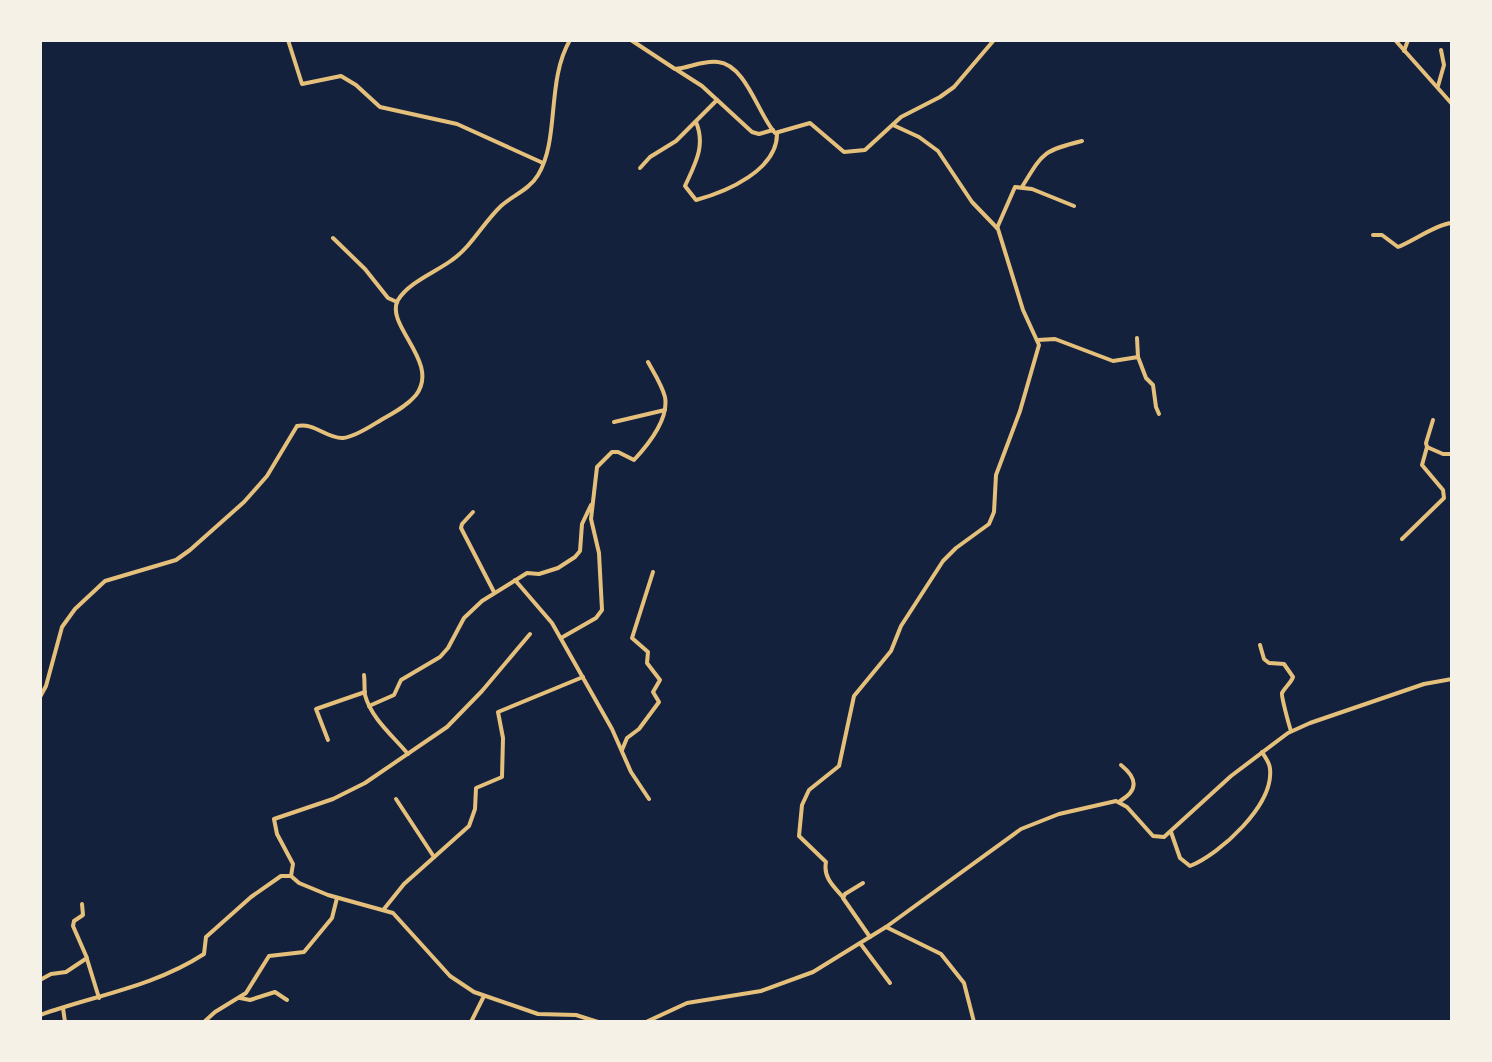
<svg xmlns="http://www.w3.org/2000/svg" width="1492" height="1062" viewBox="0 0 1492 1062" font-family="Rubik,sans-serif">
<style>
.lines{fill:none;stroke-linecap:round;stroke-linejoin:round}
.minor{stroke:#e5c07b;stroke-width:4}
</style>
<rect width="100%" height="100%" fill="#14213d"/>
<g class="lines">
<g class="minor">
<polyline points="288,40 302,84 341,76 356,85 380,107 457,124 543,163"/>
<path d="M631,40L675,69C689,68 703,60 718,62C746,65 758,114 775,133L810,123L844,152L865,150L901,117L940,97L954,87L994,40"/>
<polyline points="1395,40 1452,104"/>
<polyline points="1404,51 1408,40"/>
<polyline points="677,70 702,86 752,132 759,134 773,130"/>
<polyline points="1438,86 1444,65 1441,50"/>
<path d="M696,122C706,146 695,164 685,186L696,200C726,192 778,170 777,133"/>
<polyline points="640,168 650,157 676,141 717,100"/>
<path d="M1022,187C1043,153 1042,151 1082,141"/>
<polyline points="997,228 1015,187 1032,189 1074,206"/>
<path d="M1373,235H1382L1398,247C1413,241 1439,223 1452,223"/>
<polyline points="333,238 365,269 388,298 397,302"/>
<polyline points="1137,338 1138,357"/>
<polyline points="1038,340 1055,339 1113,361 1138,357 1146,378 1153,385 1156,407 1159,414"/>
<polyline points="614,422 665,410"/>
<polyline points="1427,447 1426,443 1433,420"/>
<polyline points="473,512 462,524 461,528 494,592"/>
<polyline points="1402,539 1444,498 1443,490 1422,465 1427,447 1443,454 1452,454"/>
<polyline points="515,580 552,623 612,729 631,772 649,799"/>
<path d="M561,638L596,618L602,610L599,553L591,519L597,467L612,452H618L634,460C648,445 669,419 665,397C662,385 654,373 648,362"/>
<path d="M1260,645L1264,659L1269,663L1284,664L1293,677C1291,683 1285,687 1282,693C1281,696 1289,725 1291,731"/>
<path d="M364,675C365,682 364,688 365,695C371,718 393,736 408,754"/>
<path d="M40,697L46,686L62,627L75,609L105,581L176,560L190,550L244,502L267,476L297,426C314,422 327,439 343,438C355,437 371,426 381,420C393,413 407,406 416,395C441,362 384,325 398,300C409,282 436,272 452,260C472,246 483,223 501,206C512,196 530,189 538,175C560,139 546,81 570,40"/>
<polyline points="369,706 394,695 401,680 440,657 448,648 464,618 482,601 527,573 539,574 558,568 575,557 580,551 582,524 591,505"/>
<polyline points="328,740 316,709 365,692"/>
<polyline points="622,750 627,738 639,729 659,702 653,692 660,680 647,663 648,652 632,638 653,572"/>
<polyline points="396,799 434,857"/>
<path d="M1120,801C1139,790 1137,778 1121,765"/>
<path d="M1171,832L1180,858L1190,866C1220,854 1274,805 1270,769C1270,763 1265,757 1262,752"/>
<polyline points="291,876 293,864 277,834 274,819 333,799 365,783 447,727 482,691 530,634"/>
<polyline points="863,883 845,894 843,898 870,937"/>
<path d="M843,897C833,886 823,877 826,862L799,836L802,805L809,790L839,766L854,696L891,651L901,626L943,561L956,548L989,524L994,512L996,475L1020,411L1039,345L1023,310L998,229L972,202L938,151L919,137L893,125"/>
<polyline points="384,909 404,884 469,826 475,809 476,788 502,777 503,738 498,712 583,677"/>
<polyline points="886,927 941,954 964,983 974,1022"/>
<polyline points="860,943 890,983"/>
<polyline points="87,959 99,998"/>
<polyline points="40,980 51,974 66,972 87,958 73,926 74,921 83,915 82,904"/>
<polyline points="240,998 250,1000 275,992 287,1000"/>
<polyline points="63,1008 65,1022"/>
<path d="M40,1015C96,995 153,987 204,954L206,937L251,897L281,876H291L299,883L328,895L393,913L450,976L474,992L538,1014L576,1015L598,1022"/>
<polyline points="204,1022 215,1012 246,993 269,956 304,952 332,918 337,898"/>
<polyline points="471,1022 484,996"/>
<polyline points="646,1022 687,1003 761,991 813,972 886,927 1021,829 1059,814 1116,801 1127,807 1153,836 1164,837 1231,776 1288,733 1310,723 1424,684 1452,679"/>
</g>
</g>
<rect width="1492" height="1062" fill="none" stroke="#f6f1e7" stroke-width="84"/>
</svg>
